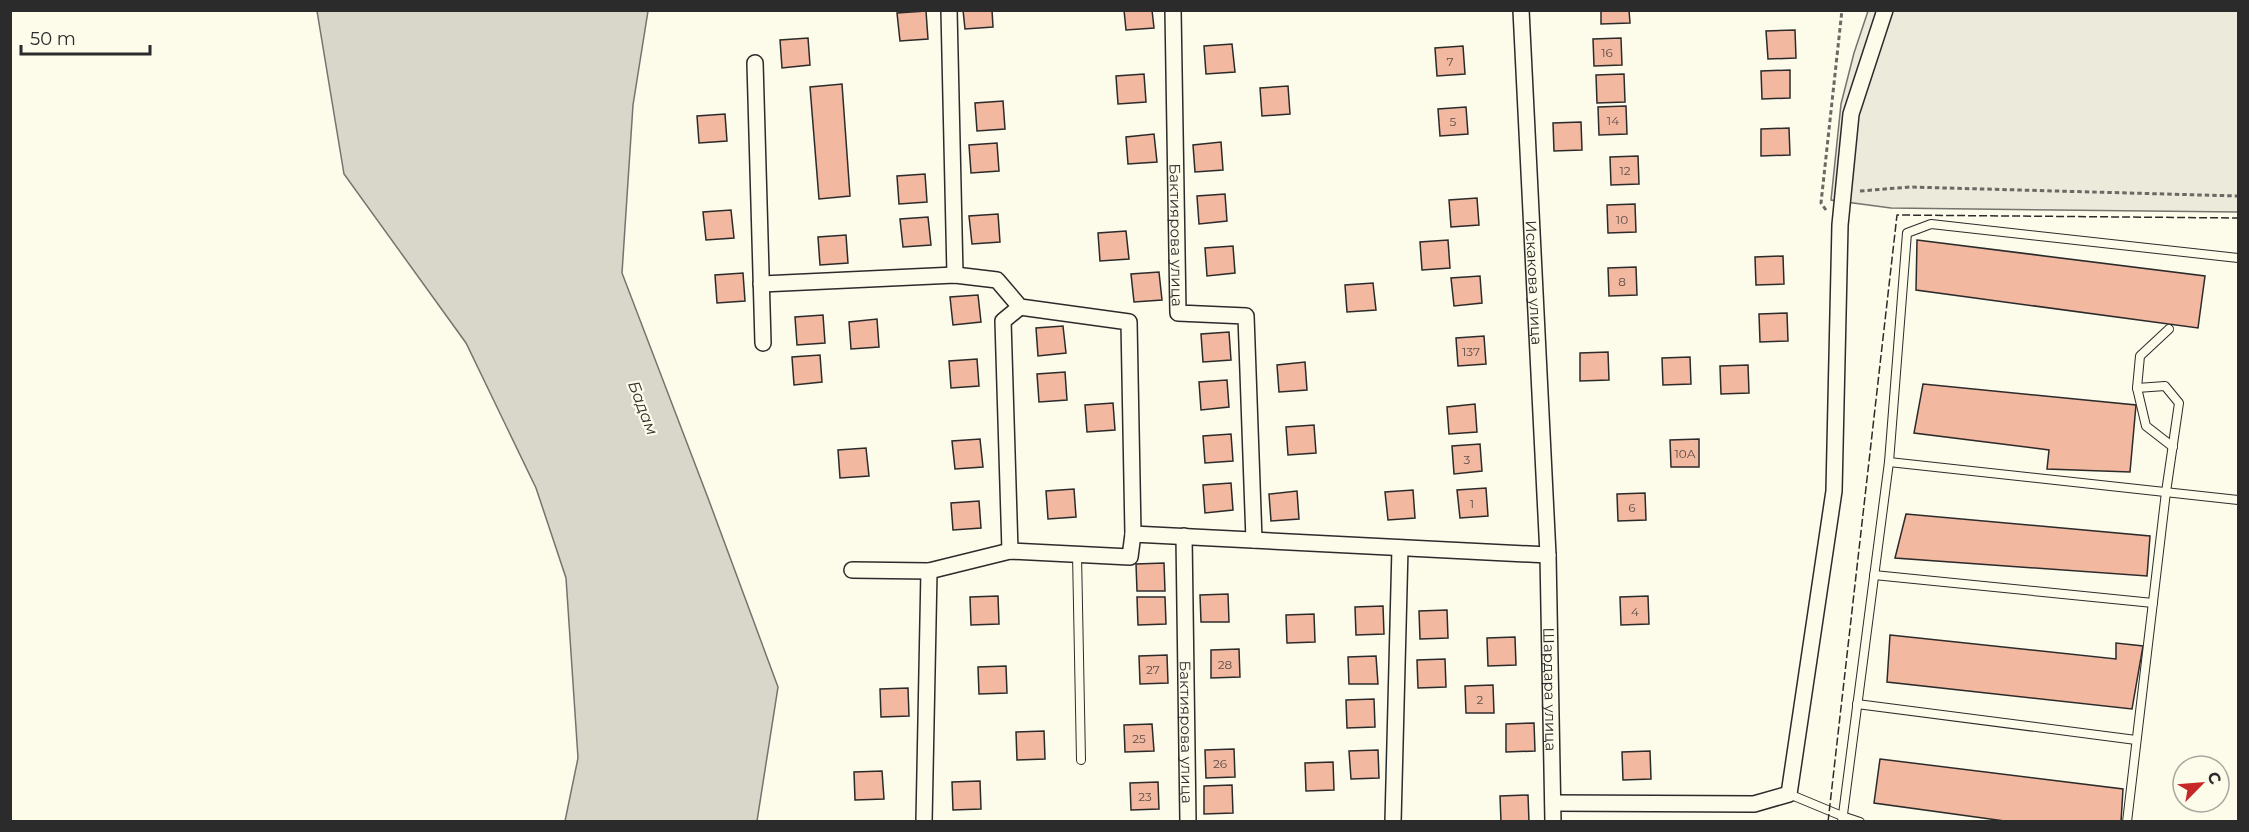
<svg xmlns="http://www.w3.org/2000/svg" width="2249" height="832" viewBox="0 0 2249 832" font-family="Montserrat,sans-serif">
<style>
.green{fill:#ecebdb;stroke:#74746e;stroke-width:1.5}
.water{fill:#d8d7c9;stroke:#74746e;stroke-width:1.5}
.building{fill:#f2b8a0;stroke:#2b2b2b;stroke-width:1.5}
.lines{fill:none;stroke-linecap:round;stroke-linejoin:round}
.lane-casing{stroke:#2b2b2b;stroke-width:10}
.street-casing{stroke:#2b2b2b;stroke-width:18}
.path{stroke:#6a6964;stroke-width:3;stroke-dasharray:4.5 3;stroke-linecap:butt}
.lane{stroke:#fdfbea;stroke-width:8}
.street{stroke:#fdfbea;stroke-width:15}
.fence{stroke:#2b2b2b;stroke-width:1.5;stroke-dasharray:8 3;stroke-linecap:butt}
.labels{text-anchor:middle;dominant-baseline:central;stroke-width:4.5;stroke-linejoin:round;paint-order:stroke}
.number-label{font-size:12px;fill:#5d4e48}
.street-label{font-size:15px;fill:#2b2b2b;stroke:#fdfbea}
.water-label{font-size:16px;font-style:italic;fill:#2b2b2b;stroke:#fdfbea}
</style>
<rect width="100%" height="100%" fill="#fdfbea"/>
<polygon class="green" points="1868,11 2238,11 2238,212 1891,208 1831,200 1841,104 1854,53"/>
<polygon class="water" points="317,11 648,11 633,105 622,273 708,498 778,687 757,821 565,821 578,758 566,578 536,488 466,343 344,174"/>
<g class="building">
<polygon points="963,10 992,10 993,27 965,29"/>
<polygon points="1124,10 1152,10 1154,28 1126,30"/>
<polygon points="1601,10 1629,10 1630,23 1601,24"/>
<polygon points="926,11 928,39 900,41 897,13"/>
<polygon points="1795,30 1796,58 1768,59 1766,31"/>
<polygon points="808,38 810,65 782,68 780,40"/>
<polygon points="1621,38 1622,65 1594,66 1593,39"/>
<polygon points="1232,44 1235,72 1206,74 1204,46"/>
<polygon points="1463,46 1465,74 1437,76 1435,48"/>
<polygon points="1790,70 1790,98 1762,99 1761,71"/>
<polygon points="1144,74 1146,102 1118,104 1116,76"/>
<polygon points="1624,74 1625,102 1597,103 1596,75"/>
<polygon points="842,84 850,196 819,199 810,87"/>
<polygon points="1288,86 1290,114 1262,116 1260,88"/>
<polygon points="1003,101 1005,129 977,131 975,103"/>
<polygon points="1626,106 1627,134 1599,135 1598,107"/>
<polygon points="1466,107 1468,134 1440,136 1438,109"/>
<polygon points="725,114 727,141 699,143 697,116"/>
<polygon points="1581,122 1582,150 1554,151 1553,123"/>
<polygon points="1789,128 1790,155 1761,156 1761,129"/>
<polygon points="1154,134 1157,162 1128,164 1126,137"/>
<polygon points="1221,142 1223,170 1195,172 1193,145"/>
<polygon points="997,143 999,171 971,173 969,145"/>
<polygon points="1638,156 1639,184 1611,185 1610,157"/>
<polygon points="925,174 927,202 899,204 897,176"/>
<polygon points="1225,194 1227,221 1199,224 1197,196"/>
<polygon points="1477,198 1479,225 1451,227 1449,200"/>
<polygon points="1635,204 1636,232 1608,233 1607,205"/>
<polygon points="731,210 734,238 706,240 703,212"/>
<polygon points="998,214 1000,242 972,244 969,216"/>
<polygon points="928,217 931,245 903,247 900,219"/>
<polygon points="1126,231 1129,259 1100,261 1098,233"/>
<polygon points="846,235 848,263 820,265 818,237"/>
<polygon points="1448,240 1450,268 1422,270 1420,242"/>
<polygon points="1917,240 2205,276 2198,328 1916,290"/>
<polygon points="1233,246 1235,273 1207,276 1205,248"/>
<polygon points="1783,256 1784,284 1756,285 1755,257"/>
<polygon points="1636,267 1637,295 1609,296 1608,268"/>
<polygon points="1159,272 1162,300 1134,302 1131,274"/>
<polygon points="743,273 745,301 717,303 715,275"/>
<polygon points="1480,276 1482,303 1454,306 1451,278"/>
<polygon points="1373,283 1376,310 1347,312 1345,285"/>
<polygon points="978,295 981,322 953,325 950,297"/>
<polygon points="1787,313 1788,341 1760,342 1759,314"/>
<polygon points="823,315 825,343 797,345 795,317"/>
<polygon points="877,319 879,347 851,349 849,322"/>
<polygon points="1063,326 1066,353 1038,356 1036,328"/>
<polygon points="1229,332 1231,360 1203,362 1201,334"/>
<polygon points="1484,336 1486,364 1458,366 1456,338"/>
<polygon points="1608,352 1609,380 1580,381 1580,353"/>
<polygon points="820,355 822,382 794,385 792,357"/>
<polygon points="1690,357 1691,384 1663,385 1662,358"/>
<polygon points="977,359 979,386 951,388 949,361"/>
<polygon points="1305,362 1307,390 1279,392 1277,365"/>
<polygon points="1748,365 1749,393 1721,394 1720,366"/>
<polygon points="1065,372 1067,400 1039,402 1037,374"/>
<polygon points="1227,380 1229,407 1201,410 1199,382"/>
<polygon points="1923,384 2136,405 2130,472 2047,469 2049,450 1914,433"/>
<polygon points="1113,403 1115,430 1087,432 1085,405"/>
<polygon points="1475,404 1477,432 1449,434 1447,407"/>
<polygon points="1314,425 1316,453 1288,455 1286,427"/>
<polygon points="1231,434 1233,461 1205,463 1203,436"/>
<polygon points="980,439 983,467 955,469 952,441"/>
<polygon points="1699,439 1699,467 1671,467 1670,440"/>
<polygon points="1480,444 1482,471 1454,474 1452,446"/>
<polygon points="866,448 869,476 840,478 838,450"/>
<polygon points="1231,483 1233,510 1205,513 1203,485"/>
<polygon points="1486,488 1488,516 1460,518 1457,490"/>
<polygon points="1074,489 1076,517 1048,519 1046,491"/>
<polygon points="1413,490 1415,518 1388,520 1385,492"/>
<polygon points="1297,491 1299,519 1271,521 1269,494"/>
<polygon points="1645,493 1646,520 1618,521 1617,494"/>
<polygon points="979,501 981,528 953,530 951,503"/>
<polygon points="1906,514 2150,536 2147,576 1895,558"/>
<polygon points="1164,563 1165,591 1137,591 1136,564"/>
<polygon points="1228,594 1229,622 1201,622 1200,595"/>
<polygon points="998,596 999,624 971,625 970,597"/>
<polygon points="1648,596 1649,624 1621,625 1620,597"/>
<polygon points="1137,597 1165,597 1166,624 1138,625"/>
<polygon points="1383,606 1384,634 1356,635 1355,607"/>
<polygon points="1447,610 1448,638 1420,639 1419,611"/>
<polygon points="1314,614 1315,642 1287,643 1286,615"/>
<polygon points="1890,635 2116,659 2116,643 2143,646 2132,709 1887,682"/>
<polygon points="1515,637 1516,665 1488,666 1487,638"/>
<polygon points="1239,649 1240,677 1211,678 1211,650"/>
<polygon points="1167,655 1168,683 1140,684 1139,656"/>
<polygon points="1376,656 1378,684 1349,684 1348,657"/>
<polygon points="1445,659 1446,687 1418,688 1417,660"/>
<polygon points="1006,666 1007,693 979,694 978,667"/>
<polygon points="1493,685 1494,713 1466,713 1465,686"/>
<polygon points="908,688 909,716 881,717 880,689"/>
<polygon points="1374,699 1375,727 1347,728 1346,700"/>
<polygon points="1534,723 1535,751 1506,752 1506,724"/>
<polygon points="1152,724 1154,751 1125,752 1124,725"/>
<polygon points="1044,731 1045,759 1017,760 1016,732"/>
<polygon points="1234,749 1235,777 1206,778 1205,750"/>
<polygon points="1378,750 1379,778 1351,779 1349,751"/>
<polygon points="1650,751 1651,779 1623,780 1622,752"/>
<polygon points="1880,759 2123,789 2121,822 2012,822 1874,803"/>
<polygon points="1333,762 1334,790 1306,791 1305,763"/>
<polygon points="882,771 884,799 855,800 854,772"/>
<polygon points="980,781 981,809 953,810 952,782"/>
<polygon points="1158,782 1159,809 1131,810 1130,783"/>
<polygon points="1232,785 1233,813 1204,814 1204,786"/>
<polygon points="1528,795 1529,822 1501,822 1500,796"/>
</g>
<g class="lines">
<defs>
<g id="lane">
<polyline points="2169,329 2140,356 2137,388 2146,426 2173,447"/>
<polyline points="1889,462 2238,500"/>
<polyline points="1077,554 1081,760"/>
<polyline points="1874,575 2153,603"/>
<polyline points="1857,704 2136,740"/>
<polyline points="1789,794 1842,816 1860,822"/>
<polyline points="1842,822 1889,462 1907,233 1931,224 2238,258"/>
<polyline points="2127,822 2166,492 2179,403 2165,386 2137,388"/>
</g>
<g id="street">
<polyline points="949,10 955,275"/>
<path id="s1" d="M1173,10L1178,313L1246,316L1254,540"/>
<path id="s2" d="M1521,10L1548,555L1553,822"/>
<polyline points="755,63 763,343"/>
<polyline points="761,284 955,275 997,280 1020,307 1129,322 1133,534"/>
<path id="s3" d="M1184,536L1188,822"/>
<polyline points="1010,551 1003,321 1020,307"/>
<polyline points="852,570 929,571 1010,551 1130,557 1133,534 1548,555"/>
<polyline points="1553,803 1754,804 1789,794 1834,491 1840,225 1851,114 1885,10"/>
<polyline points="924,822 929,571"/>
<polyline points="1393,822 1400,548"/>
</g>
</defs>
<use href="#lane" class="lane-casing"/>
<use href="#street" class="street-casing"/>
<g class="path">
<polyline points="1860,191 1910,187 2238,196"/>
<polyline points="1826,210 1821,203 1842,10"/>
</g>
<use href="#lane" class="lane"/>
<use href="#street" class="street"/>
<polyline class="fence" points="1828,822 1897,215 2238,218"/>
</g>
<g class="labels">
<g class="number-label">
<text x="1607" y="52">16</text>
<text x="1450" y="61">7</text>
<text x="1613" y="120">14</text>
<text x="1453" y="121">5</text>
<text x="1625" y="170">12</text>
<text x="1622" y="219">10</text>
<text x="1622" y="281">8</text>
<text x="1471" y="351">137</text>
<text x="1685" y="453">10А</text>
<text x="1467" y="459">3</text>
<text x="1472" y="503">1</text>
<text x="1632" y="507">6</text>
<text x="1635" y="611">4</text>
<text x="1225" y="664">28</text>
<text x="1153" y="669">27</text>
<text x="1480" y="699">2</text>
<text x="1139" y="738">25</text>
<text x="1220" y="763">26</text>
<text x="1145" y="796">23</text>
</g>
<g class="street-label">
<text stroke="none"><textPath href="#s1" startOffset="225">Бактиярова улица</textPath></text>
<text stroke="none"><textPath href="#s2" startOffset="273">Искакова улица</textPath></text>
<text stroke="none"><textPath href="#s2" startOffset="680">Шардара улица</textPath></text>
<text stroke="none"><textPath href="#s3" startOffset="196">Бактиярова улица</textPath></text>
</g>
<g class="water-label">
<text transform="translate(643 408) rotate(69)">Бадам</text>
</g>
</g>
<rect width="2249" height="832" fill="none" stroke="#2b2b2b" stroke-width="24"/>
<g transform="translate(2201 784) rotate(65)"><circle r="28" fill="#fdfbea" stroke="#a9a89e" stroke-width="1.5"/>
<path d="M0-4.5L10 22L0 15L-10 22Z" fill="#c62828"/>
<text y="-9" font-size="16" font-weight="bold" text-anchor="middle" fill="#2b2b2b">С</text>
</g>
<path d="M21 45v9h129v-9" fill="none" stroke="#2b2b2b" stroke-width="3"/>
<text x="30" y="45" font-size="18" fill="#2b2b2b" stroke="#fdfbea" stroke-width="4.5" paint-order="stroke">50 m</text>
</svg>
